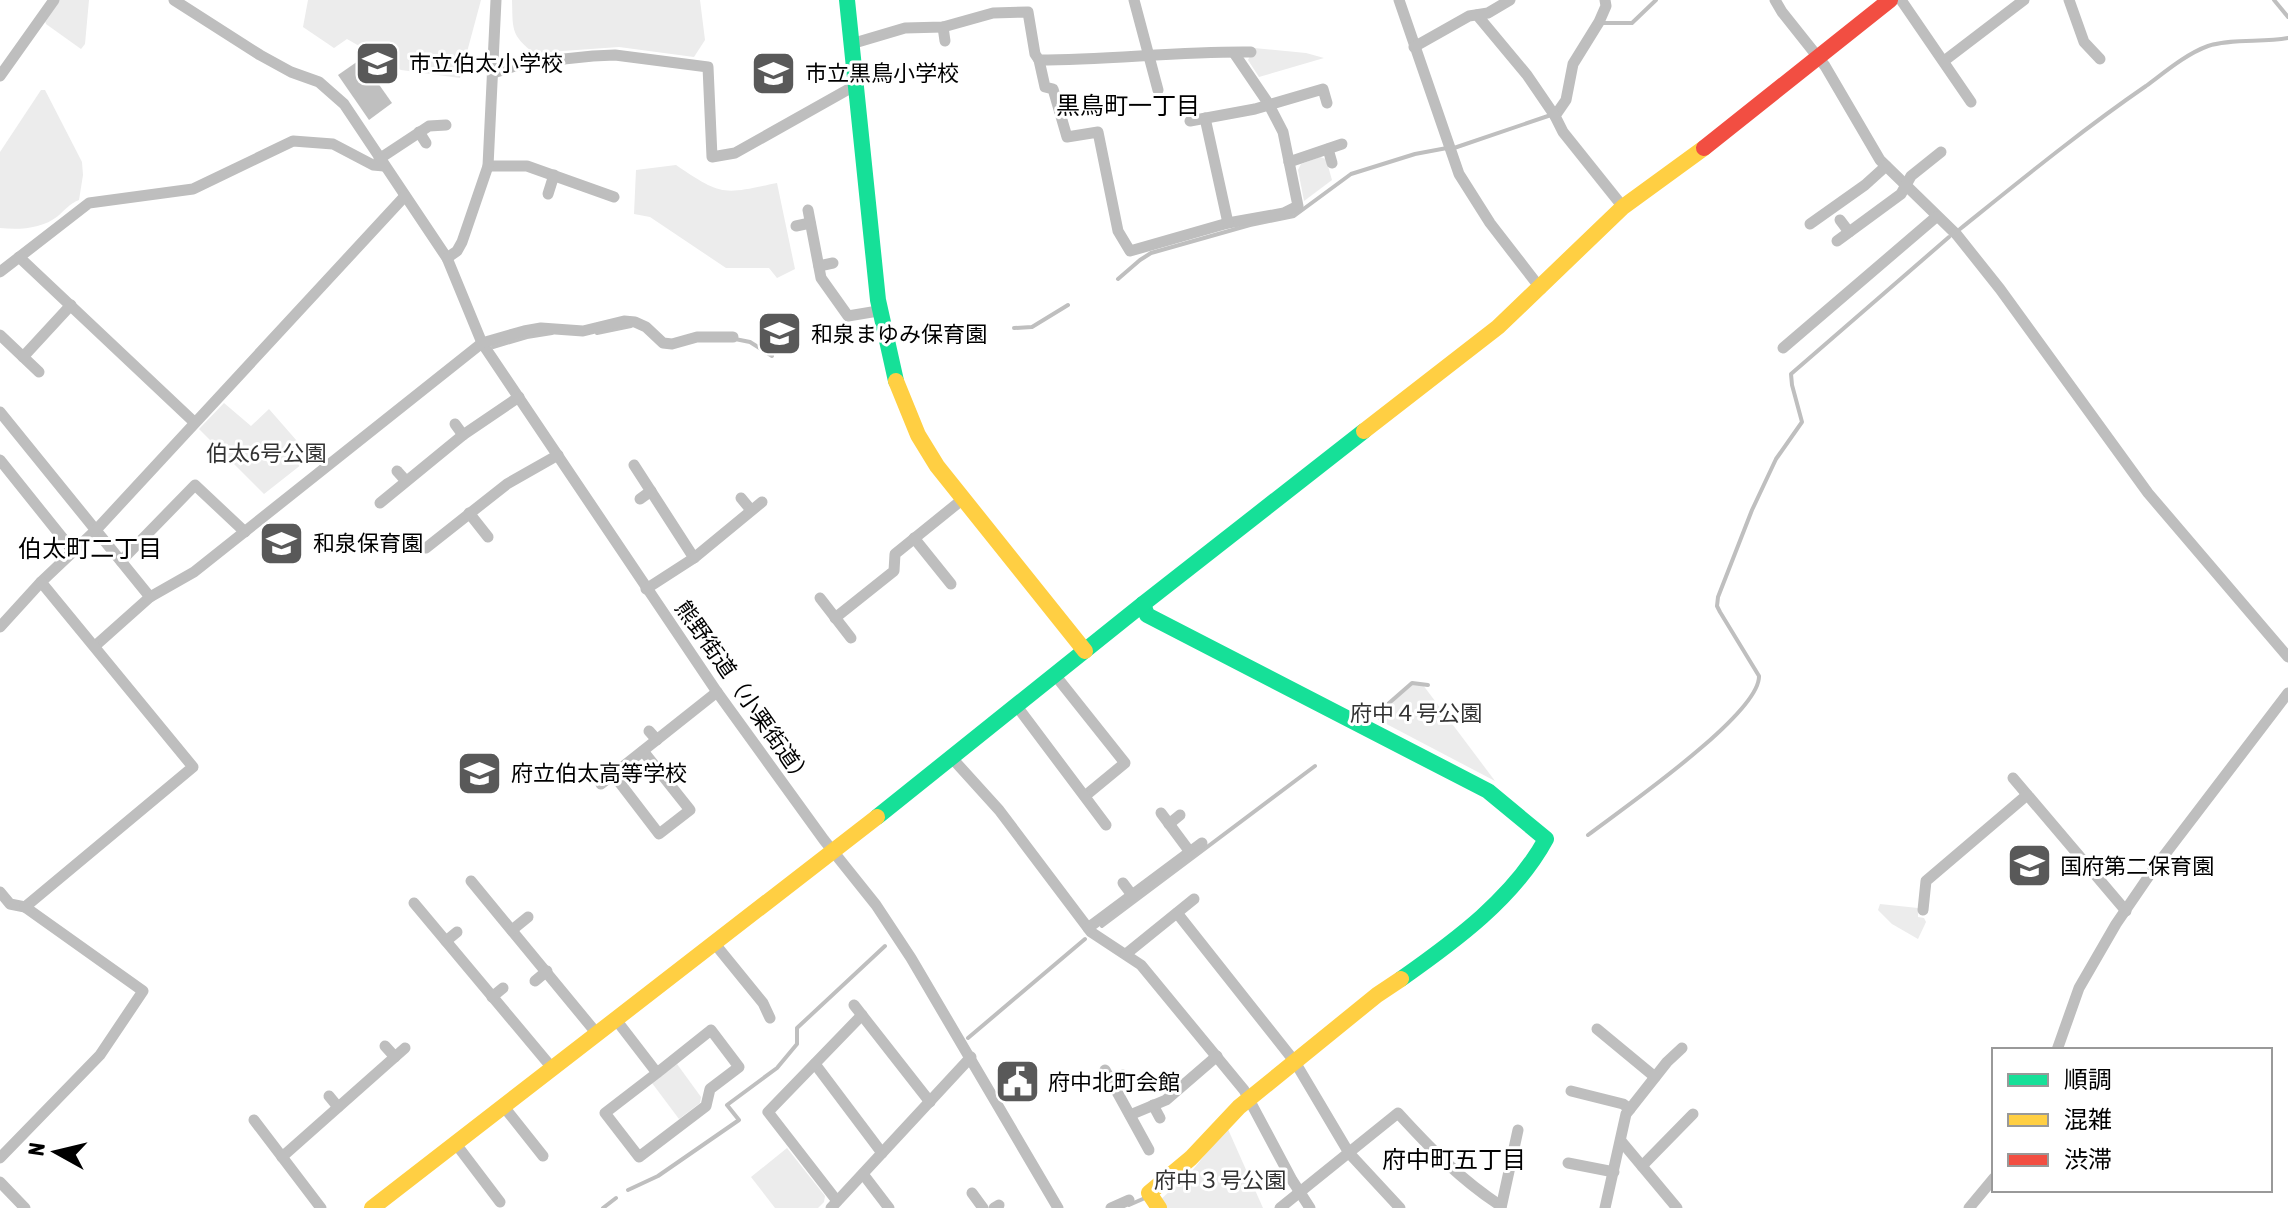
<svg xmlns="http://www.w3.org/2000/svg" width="2288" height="1208" viewBox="0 0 2288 1208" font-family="'Asap Condensed','Noto Sans JP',sans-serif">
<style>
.green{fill:#ececec}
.water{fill:#bfbfbf}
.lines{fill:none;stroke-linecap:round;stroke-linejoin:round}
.stream{stroke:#bfbfbf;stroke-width:4}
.street{stroke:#bebebe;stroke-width:11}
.fast{stroke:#16e098;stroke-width:16}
.slow{stroke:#ffcf43;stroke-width:16}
.jam{stroke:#f24e42;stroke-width:16}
.labels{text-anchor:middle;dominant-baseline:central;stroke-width:6;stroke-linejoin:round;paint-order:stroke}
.poi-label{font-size:22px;fill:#000;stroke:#fff;text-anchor:start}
.park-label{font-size:22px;fill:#333;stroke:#fff}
.street-label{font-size:22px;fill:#000;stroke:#fff}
.neighbourhood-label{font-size:24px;fill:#000;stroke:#fff}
</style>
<rect width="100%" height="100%" fill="#fff"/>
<g class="green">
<polygon points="57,0 89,0 85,44 81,49 46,24 44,19"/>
<polygon points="308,0 481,0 460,78 401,70 347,39 334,48 303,27"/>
<path d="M512,0H700L705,40L694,57L619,47L534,53C510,35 513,28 512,0Z"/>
<polygon points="1254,48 1306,53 1324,58 1259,77 1248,60"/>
<path d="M41,90H45L82,162L83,175L79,200C69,204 66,209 58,216C42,229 19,230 0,228V152Z"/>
<polygon points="1320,157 1326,159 1332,180 1304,201 1298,170 1301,164"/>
<path d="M676,165C723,197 723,194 777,183L795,269L777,278L769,268H726L650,217L634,214L636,170Z"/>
<polygon points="224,403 251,426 269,409 311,457 264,494 199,429"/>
<polygon points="1413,684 1423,685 1495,781 1375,718"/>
<polygon points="1880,904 1918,908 1918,917 1924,918 1926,922 1918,939 1892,924 1878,910"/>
<polygon points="677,1064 701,1097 700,1103 679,1119 652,1083"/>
<polygon points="1227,1127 1263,1208 1164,1208 1159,1201 1192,1171"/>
<polygon points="787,1148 825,1196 824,1202 818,1208 775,1208 751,1177"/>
</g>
<polygon class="water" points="361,59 392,103 369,120 338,75"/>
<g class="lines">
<g class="stream">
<polyline points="2274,0 2288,17"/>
<polyline points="1601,23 1632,23 1656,0"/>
<polyline points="1454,148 1551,115"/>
<path d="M1960,229C2021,180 2082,130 2146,86C2165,72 2186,54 2208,46C2234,38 2262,43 2288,38"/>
<polyline points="1118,279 1140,260 1151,253 1250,225 1294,216 1351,174 1415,154 1447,148"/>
<polyline points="1014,328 1032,327 1068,305"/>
<polyline points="597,333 631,326"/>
<polyline points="735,339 750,342 772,356"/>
<polyline points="493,347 527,337 552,333"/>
<polyline points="1388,704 1412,683 1428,685"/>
<path d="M1588,835C1622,809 1760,714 1759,676L1720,612L1717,606L1718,597L1752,510L1776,459L1802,422L1792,385L1791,374L1949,237"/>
<polyline points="1102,926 1315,766"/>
<polyline points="968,1038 1085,939"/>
<polyline points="628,1190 658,1176 739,1120 727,1105 777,1068 797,1044 797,1028 885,946"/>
<polyline points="1129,1205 1145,1198"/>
<polyline points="603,1208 616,1198"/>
</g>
<g class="street">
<polyline points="174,0 260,55 291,72 319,82 344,104 447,258 482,343 717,692 824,840 876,905 911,958 1058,1208"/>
<polyline points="1134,0 1158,90"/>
<polyline points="1399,0 1459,174 1490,223 1541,289"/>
<polyline points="1605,0 1606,6 1599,22 1573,64 1566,100 1555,116 1563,132 1623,207"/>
<polyline points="1775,0 1782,12 1825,66 1880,160 1957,235 2000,289 2148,493 2288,657"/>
<polyline points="1901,0 1971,102"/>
<polyline points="2069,0 2084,42 2100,59"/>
<polyline points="1477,15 1527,75 1555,116"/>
<polyline points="943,27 945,41"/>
<path d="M851,44L905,28L943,27L993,13L1028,12L1035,54L1039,60C1110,60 1180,51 1251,52"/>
<polyline points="1414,47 1469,16 1488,13 1510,0"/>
<polyline points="1039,60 1045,87 1053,89 1067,137 1098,132 1118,231 1130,251 1228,223 1284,213 1298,206 1283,132 1268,103 1234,53"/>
<polyline points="1944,61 2024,0"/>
<polyline points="493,73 525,63 593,56 615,55 708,67 712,157 735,153 856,85"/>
<polyline points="0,76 54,0"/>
<polyline points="1205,118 1228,223"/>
<polyline points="1190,121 1255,109 1323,89 1327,103"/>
<polyline points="419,132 426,143"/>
<polyline points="1328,149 1332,163"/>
<polyline points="379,159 429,126 446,125"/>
<polyline points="1289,162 1342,144"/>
<polyline points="488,166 527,166 614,197"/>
<polyline points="548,194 554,175"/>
<polyline points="808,210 821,278 848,316 878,311"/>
<polyline points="1840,220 1849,232"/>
<polyline points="1810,224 1865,185 1886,166"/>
<polyline points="796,226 810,223"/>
<polyline points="1837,241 1901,194 1911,176 1941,152"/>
<polyline points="19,257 194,422"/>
<polyline points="447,258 457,251 462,242 488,166 496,0"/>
<polyline points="819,266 833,263"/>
<polyline points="0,272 89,203 193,189 293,141 333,144 373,165 384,166"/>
<polyline points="0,335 39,372"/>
<polyline points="1783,348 1936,217"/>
<polyline points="23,357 71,305"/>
<polyline points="0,412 150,597"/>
<polyline points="455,424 463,435"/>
<polyline points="0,460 73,551"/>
<polyline points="634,465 694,558"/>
<polyline points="397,471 406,481"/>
<polyline points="741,498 751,510"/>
<polyline points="640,499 651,491"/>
<polyline points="380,503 463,435 519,397"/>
<polyline points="469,513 488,537"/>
<polyline points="914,538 951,584"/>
<polyline points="426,548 507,484 558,455"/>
<polyline points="121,561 195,485 245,532"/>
<polyline points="646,589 694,558 762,502"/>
<polyline points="820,598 851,638"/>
<polyline points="835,618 894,571 895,554 963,499"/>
<polyline points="0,627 41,582 96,530 405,196"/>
<polyline points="95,646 150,597 194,572 482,343 524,331 541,328 583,331 624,321 635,322 646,327 663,343 672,344 697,337 733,337"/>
<polyline points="1055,675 1125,763 1085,796"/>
<polyline points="1016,705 1106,825"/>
<polyline points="649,731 657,740"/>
<polyline points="951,757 999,810 1091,932 1141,965 1244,1090 1292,1180 1310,1208"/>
<polyline points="613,774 659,834 690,810 643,751"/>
<polyline points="2013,778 2126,911"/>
<polyline points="601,784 717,692"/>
<polyline points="1161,813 1190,852"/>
<polyline points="1169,824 1180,815"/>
<polyline points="471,881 598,1035"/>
<polyline points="1123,883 1132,895"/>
<polyline points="0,892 10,904 25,907"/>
<polyline points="414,903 553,1069"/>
<polyline points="1923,910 1926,881 2027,795"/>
<polyline points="1177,913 1295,1062 1349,1153 1400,1208"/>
<polyline points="1088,928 1202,843"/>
<polyline points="512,930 528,917"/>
<polyline points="446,941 457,932"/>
<polyline points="715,944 763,1003 770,1018"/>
<polyline points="1126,954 1194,899"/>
<polyline points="535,981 547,971"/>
<polyline points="492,997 503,988"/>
<polyline points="854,1005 930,1102"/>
<polyline points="617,1021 657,1073 605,1113 639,1157 706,1106 710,1089 739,1067 711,1030 657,1073"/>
<polyline points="1597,1029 1655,1077"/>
<polyline points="385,1046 395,1057"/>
<polyline points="2057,1050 2079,988 2116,924 2153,870 2288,693"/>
<polyline points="815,1064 882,1153"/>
<polyline points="1105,1070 1149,1150"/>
<polyline points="1112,1082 1123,1075"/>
<polyline points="1571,1091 1623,1104 1630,1109"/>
<polyline points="329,1096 338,1107"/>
<polyline points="1153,1105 1160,1118"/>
<polyline points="504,1107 543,1156"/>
<polyline points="1130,1115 1166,1100 1217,1056"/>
<polyline points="254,1120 321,1208"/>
<polyline points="1621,1141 1677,1208"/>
<polyline points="456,1144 500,1202"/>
<polyline points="282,1157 405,1048"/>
<polyline points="0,1158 100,1055 143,991 25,907 193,767 41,582"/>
<polyline points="1568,1163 1614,1172"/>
<polyline points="1642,1166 1693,1114"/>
<polyline points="863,1174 889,1208"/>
<polyline points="0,1182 25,1208"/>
<polyline points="972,1193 983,1208"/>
<polyline points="837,1201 768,1112 862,1015"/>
<polyline points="831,1208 971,1057"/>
<polyline points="994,1208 999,1205"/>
<polyline points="1111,1208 1129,1200"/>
<path d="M1280,1208L1398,1113C1430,1148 1461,1180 1501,1206"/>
<polyline points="1501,1208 1518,1130"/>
<polyline points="1605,1208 1626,1114 1667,1062 1682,1048"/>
<polyline points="1969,1208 1994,1178"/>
</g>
<g class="fast">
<polyline points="847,0 878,300 896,381"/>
<path d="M1143,604L1147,615L1488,791L1546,839C1514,898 1455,941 1401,979"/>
<polyline points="877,817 1143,604 1364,431"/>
</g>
<g class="slow">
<polyline points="896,381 918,435 937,466 1085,651"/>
<polyline points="1364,431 1498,327 1623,207 1704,148"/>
<polyline points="372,1208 877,817"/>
<polyline points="1159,1208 1149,1193 1191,1158 1239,1107 1377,995 1401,979"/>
</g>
<polyline class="jam" points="1704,148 1890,0"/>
</g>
<defs>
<symbol id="school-square" viewBox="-11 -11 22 22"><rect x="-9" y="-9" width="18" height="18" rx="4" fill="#595959" stroke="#fff"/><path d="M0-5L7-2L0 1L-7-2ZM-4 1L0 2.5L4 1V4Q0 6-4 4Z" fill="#fff"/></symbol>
<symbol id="civic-square" viewBox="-11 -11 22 22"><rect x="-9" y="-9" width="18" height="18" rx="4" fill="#595959" stroke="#fff"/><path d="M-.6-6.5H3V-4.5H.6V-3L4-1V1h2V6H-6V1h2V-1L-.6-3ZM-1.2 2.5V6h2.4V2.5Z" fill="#fff"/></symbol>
</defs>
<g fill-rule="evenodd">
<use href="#school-square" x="352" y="38" width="51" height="51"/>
<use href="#school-square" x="748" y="48" width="51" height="51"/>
<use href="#school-square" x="754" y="308" width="51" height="51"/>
<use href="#school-square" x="256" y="518" width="51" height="51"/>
<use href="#school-square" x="454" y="748" width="51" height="51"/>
<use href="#school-square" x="2004" y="840" width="51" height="51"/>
<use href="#civic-square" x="992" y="1056" width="51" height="51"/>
</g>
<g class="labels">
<g class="poi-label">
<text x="409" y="63">市立伯太小学校</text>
<text x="805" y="73">市立黒鳥小学校</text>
<text x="811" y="334">和泉まゆみ保育園</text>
<text x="313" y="543">和泉保育園</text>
<text x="511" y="773">府立伯太高等学校</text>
<text x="2060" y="866">国府第二保育園</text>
<text x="1048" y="1082">府中北町会館</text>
</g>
<g class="park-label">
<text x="266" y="453">伯太6号公園</text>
<text x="1416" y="713">府中４号公園</text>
<text x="1220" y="1180">府中３号公園</text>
</g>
<g class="street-label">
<text transform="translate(744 693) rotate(55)">熊野街道（小栗街道）</text>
</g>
<g class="neighbourhood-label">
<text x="1128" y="105">黒鳥町一丁目</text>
<text x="90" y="548">伯太町二丁目</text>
<text x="1454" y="1159">府中町五丁目</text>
</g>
</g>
<rect x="1992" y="1048" width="280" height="144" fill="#ffffff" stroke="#999999" stroke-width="2"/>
<rect x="2008" y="1074" width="40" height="12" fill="#16e098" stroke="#999999" stroke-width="2"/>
<text x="2064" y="1088" font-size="24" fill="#000000">順調</text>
<rect x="2008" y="1114" width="40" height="12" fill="#ffcf43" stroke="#999999" stroke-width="2"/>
<text x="2064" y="1128" font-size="24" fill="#000000">混雑</text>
<rect x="2008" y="1154" width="40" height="12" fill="#f24e42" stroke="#999999" stroke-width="2"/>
<text x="2064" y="1168" font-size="24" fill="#000000">渋滞</text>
<g transform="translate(56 1152) rotate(278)" stroke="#ffffff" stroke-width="6" paint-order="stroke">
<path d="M0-6L14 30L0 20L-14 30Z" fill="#000000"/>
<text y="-12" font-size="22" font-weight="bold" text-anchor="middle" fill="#000000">N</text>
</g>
</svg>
